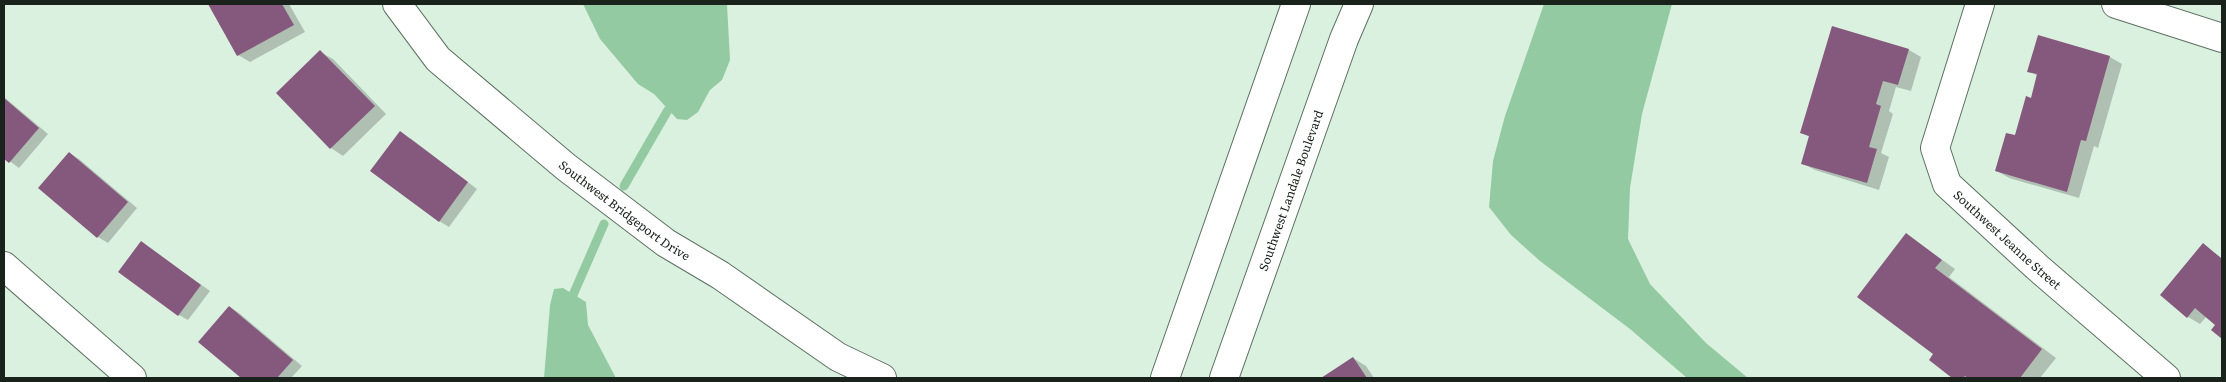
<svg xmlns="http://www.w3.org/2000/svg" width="2226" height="382" viewBox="0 0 2226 382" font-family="Literata,serif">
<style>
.water{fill:#94caa1}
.shadow{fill:#0003}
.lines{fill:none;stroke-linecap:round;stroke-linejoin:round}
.stream{stroke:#94caa1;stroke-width:9}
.building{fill:#85587e}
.minor-casing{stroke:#5d7162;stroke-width:30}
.minor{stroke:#fff;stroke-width:28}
.labels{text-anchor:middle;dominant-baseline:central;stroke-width:5;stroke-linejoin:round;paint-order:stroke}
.street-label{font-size:12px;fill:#1a221c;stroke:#fff}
</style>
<rect width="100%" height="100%" fill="#dbf1df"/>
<g class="water">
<polygon points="583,4 727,4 730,60 722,80 710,90 698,112 687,120 677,119 654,94 638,84 600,39"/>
<polygon points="1544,4 1672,4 1642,114 1630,188 1628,239 1650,284 1706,343 1748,378 1687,378 1630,329 1540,261 1511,235 1489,207 1493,161 1505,116"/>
<polygon points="563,288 586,302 588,325 616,378 544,378 550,305 554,289"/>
</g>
<g class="shadow">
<polygon points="209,4 289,4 305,32 250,62 238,55"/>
<polygon points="1833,28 1909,50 1921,57 1911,91 1896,87 1889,111 1893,114 1881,153 1889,157 1879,190 1815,170 1802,163 1810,137 1802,133"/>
<polygon points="320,52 333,59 386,114 343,156 331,148 277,93"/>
<polygon points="2110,57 2122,64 2098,148 2094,146 2079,198 2009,178 1997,171 2016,137 2032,99 2038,76 2029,71"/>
<polygon points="4,97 48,134 19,168 4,157"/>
<polygon points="410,138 477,189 449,227 439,221"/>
<polygon points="69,153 79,159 137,208 108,243 98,237 40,188"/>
<polygon points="1906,234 1955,269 1949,277 2056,358 2040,378 1954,378 1930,360 1935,354"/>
<polygon points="141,242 210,291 188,320 179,315"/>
<polygon points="2203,245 2222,258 2222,337 2213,330 2217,325 2207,316 2200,324 2188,317"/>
<polygon points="230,307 239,313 302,366 291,378 243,378 200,342"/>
<polygon points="1353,358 1366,366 1374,378 1323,378"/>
</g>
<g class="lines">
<g class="stream">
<polyline points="624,186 668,110"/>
<polyline points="573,295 604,224"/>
</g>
</g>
<g class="building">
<polygon points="208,4 282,4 294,25 237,56"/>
<polygon points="1832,26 1909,49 1898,85 1883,81 1876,104 1881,106 1869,147 1877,149 1867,183 1801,164 1809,136 1800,133"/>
<polygon points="2038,35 2110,56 2086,141 2081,140 2067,192 1995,171 2006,133 2015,135 2026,96 2031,98 2037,74 2027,72"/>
<polygon points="320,50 375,106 330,149 276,93"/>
<polygon points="4,98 39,128 9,163 4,159"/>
<polygon points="400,131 468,182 439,222 370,171"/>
<polygon points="69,152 128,202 97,238 38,188"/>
<polygon points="1906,233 1942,260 1935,268 2042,349 2020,378 1968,378 1965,376 1963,378 1952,378 1929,360 1933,354 1857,297"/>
<polygon points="141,241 201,285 178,316 118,272"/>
<polygon points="2203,243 2222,259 2222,339 2211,330 2215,325 2195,308 2187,318 2160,295"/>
<polygon points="229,306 293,360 277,378 241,378 198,342"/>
<polygon points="1353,357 1367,378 1321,378"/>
</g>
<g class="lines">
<defs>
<g id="minor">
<path id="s1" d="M397,4L438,59L566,167L666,243L720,275L838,357L882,378"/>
<path id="s2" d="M1980,4L1935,148L1947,184L2037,267L2166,378"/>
<polyline points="2116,4 2222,38"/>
<polyline points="4,266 132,378"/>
<polyline points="1165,378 1296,4"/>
<path id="s3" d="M1224,378L1344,39L1359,4"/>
</g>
</defs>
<use href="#minor" class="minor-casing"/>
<use href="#minor" class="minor"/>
</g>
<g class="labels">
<g class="street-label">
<text stroke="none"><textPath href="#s3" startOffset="199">Southwest Landale Boulevard</textPath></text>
<text stroke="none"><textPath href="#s1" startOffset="309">Southwest Bridgeport Drive</textPath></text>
<text stroke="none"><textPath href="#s2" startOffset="271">Southwest Jeanne Street</textPath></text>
</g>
</g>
<rect width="2226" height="382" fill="none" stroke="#1a221c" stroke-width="10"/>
</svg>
